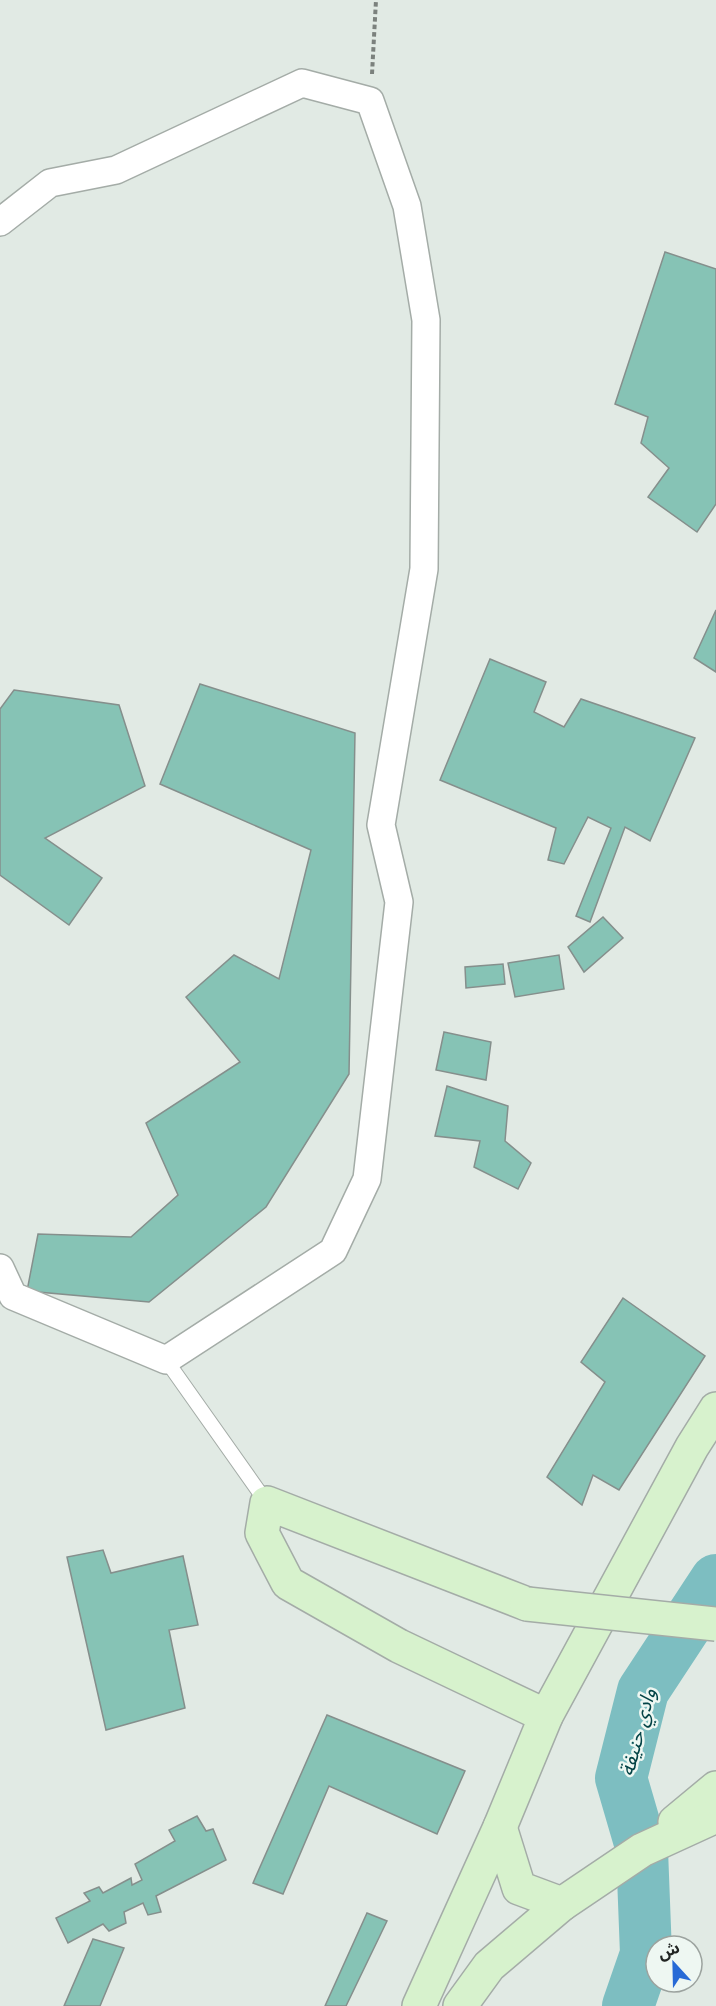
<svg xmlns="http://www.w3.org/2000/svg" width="716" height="2006" viewBox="0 0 716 2006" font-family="Quicksand,'Noto Sans Arabic',sans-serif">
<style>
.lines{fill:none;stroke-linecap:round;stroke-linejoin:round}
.river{stroke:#7dbec1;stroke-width:52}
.building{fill:#86c3b5;stroke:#858f8c;stroke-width:1.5}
.lane-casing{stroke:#a4aca7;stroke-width:16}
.street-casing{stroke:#a4aca7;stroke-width:30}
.secondary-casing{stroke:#a4aca7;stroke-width:36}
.path{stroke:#7b817d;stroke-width:4;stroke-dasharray:4.5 3;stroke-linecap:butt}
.lane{stroke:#fff;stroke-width:14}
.street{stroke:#fff;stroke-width:27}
.secondary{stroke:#d7f2cd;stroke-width:33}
.secondary-bridge-casing{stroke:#a4aca7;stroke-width:36;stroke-linecap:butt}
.secondary-bridge{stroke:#d7f2cd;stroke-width:33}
.labels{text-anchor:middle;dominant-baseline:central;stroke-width:5;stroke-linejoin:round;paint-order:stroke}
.water-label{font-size:20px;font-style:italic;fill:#034346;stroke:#eef7f2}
</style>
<rect width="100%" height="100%" fill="#e1eae4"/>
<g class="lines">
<polyline class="river" points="628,2006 646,1954 642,1850 621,1778 643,1691 716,1580"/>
</g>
<g class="building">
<polygon points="665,252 716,269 716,504 697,532 648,497 669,468 641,443 648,417 615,404"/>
<polygon points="716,610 716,672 694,658"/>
<polygon points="490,659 546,682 534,712 564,727 581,699 695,738 650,841 625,827 590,922 576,916 611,828 588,817 564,864 548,860 556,828 440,780"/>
<polygon points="200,684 355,733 349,1074 266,1207 149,1302 27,1291 38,1234 131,1237 178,1195 146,1123 240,1062 186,997 234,955 279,979 311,850 160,784"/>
<polygon points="14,690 119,705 145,786 45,838 102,878 69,925 0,875 0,709"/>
<polygon points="603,917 623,938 584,972 568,947"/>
<polygon points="559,955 564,989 515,997 508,963"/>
<polygon points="503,964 505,984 466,988 465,967"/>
<polygon points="444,1032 491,1042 486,1080 436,1070"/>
<polygon points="447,1086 508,1106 505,1141 531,1163 518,1189 474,1167 480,1141 435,1136"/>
<polygon points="623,1298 705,1356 619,1490 593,1475 582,1505 547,1477 605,1382 581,1362"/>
<polygon points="103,1550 111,1573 183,1556 198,1625 169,1630 185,1708 106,1730 67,1557"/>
<polygon points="327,1715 465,1771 437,1834 329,1786 283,1894 253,1883"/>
<polygon points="197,1816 206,1831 213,1829 226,1860 156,1896 161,1912 148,1915 143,1903 124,1912 126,1923 109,1931 103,1924 68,1943 56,1918 90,1901 84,1893 99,1887 103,1893 131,1878 132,1885 142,1880 135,1864 175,1841 169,1830"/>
<polygon points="367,1913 387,1921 346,2006 325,2006"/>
<polygon points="93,1939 124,1948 100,2006 64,2006"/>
</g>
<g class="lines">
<defs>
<polyline id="lane" points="166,1360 267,1503"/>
<polyline id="street" points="0,222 50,183 116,170 302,83 370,101 407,206 426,320 424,569 381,825 399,902 367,1179 333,1251 166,1360 13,1296 0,1268"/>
<g id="secondary">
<polyline points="527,1604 267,1503 262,1533 288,1583 399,1646 546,1716"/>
<polyline points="675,1822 716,1788"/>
<polyline points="500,1827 519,1888 562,1904 642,1850 716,1816"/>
<polyline points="419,2006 500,1827 546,1716 692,1447 716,1409"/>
<polyline points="460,2006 489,1966 562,1904"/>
</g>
</defs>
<use href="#lane" class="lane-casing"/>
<use href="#street" class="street-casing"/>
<use href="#secondary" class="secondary-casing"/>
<polyline class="path" points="372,74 376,0"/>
<use href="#lane" class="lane"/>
<use href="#street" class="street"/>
<use href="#secondary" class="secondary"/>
<defs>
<polyline id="secondary-bridge" points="527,1604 716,1624"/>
</defs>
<use href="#secondary-bridge" class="secondary-bridge-casing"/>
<use href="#secondary-bridge" class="secondary-bridge"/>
</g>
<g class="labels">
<g class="water-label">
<text transform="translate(637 1732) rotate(-75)">وادي حنيفة</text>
</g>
</g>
<g transform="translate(674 1964) rotate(338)"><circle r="28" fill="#eef7f2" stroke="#9ca39f" stroke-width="1.5"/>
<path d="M0-4.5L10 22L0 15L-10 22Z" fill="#276ad6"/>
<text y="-9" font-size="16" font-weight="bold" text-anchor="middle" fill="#212422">ش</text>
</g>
</svg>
